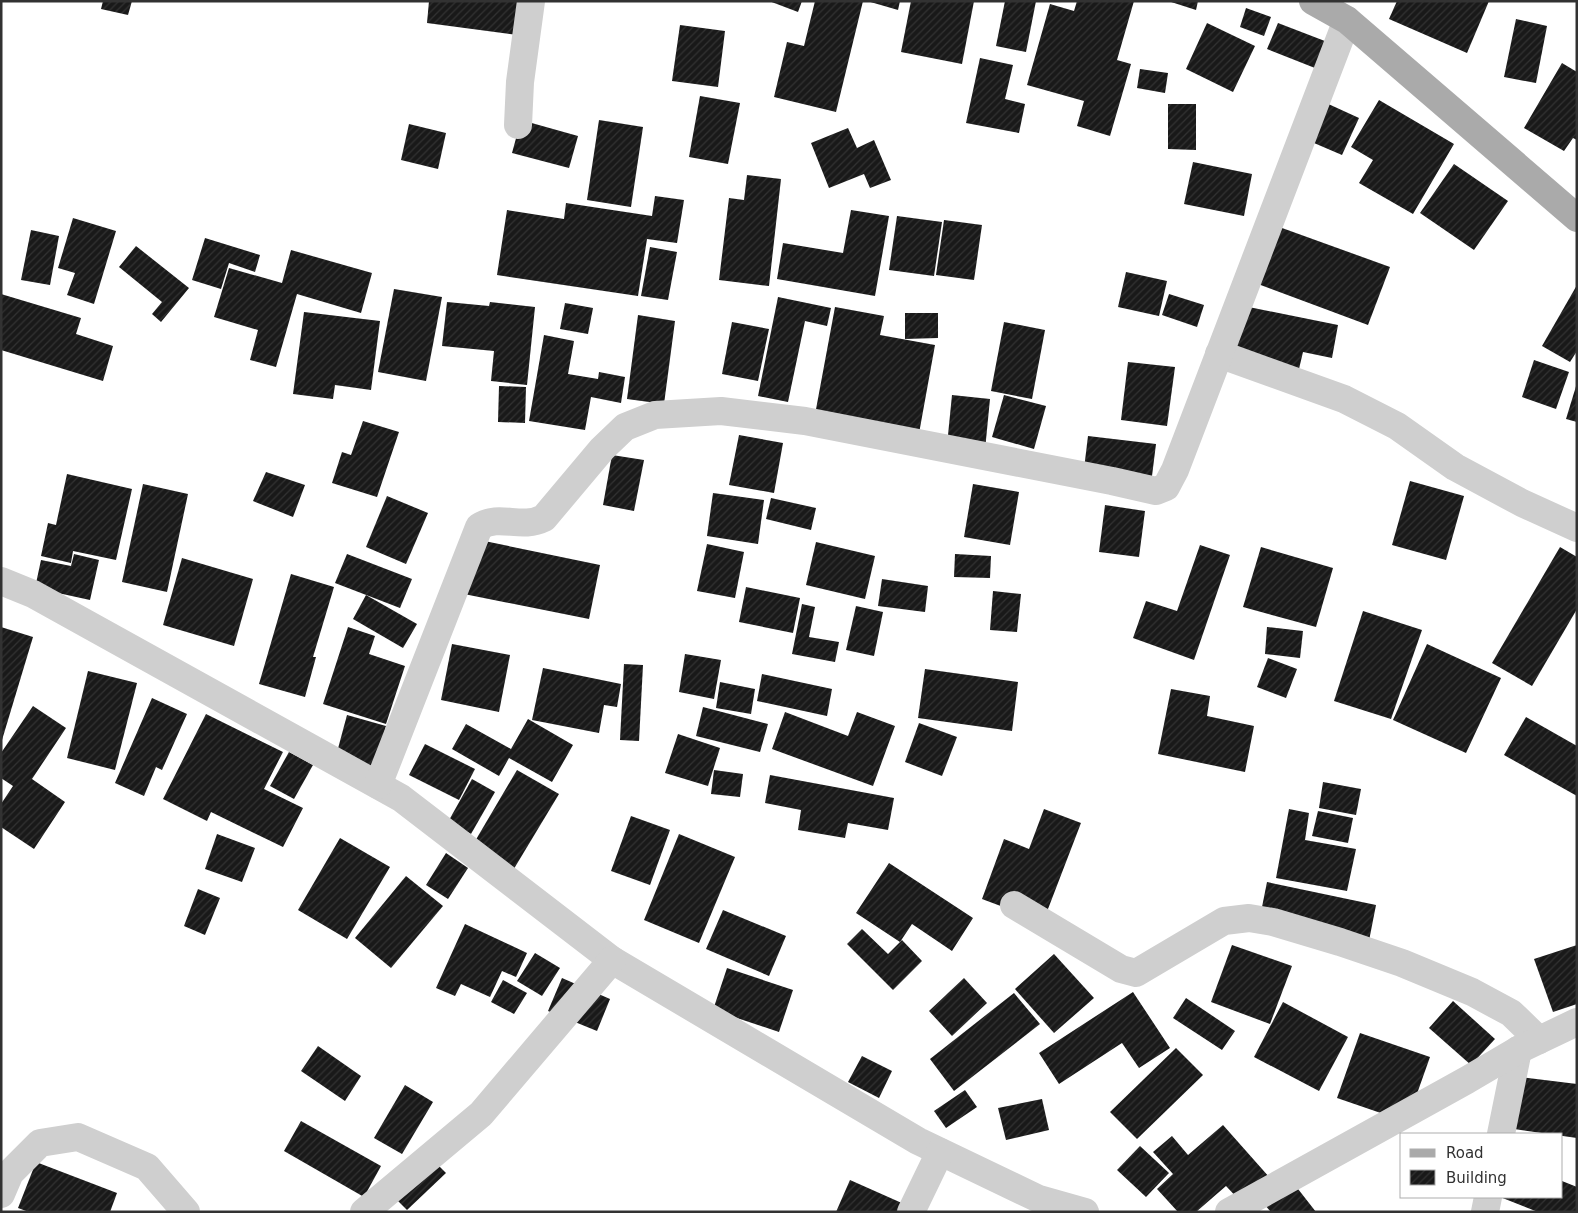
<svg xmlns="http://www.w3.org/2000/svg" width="1578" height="1213" viewBox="0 0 1578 1213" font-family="'DejaVu Sans',sans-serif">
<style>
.building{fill:url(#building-hatch)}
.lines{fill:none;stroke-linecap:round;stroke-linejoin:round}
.minor{stroke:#cfcfcf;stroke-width:28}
.major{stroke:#aaa;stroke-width:28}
</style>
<defs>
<pattern id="building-hatch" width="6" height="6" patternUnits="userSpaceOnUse" patternTransform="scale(1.25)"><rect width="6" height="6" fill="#191919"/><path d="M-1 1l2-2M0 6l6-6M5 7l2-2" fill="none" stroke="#323232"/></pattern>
</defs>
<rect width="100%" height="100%" fill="#fff"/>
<g class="building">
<polygon points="103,1 132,1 128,15 101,9"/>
<polygon points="429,1 536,1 532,37 427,23"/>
<polygon points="769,1 802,1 798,12"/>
<polygon points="815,1 863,1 836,112 774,97 787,42 804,46"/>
<polygon points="867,1 900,1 898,10"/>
<polygon points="911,1 974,1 962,64 901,52"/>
<polygon points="1005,1 1036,1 1026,52 996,46"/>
<polygon points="1077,1 1134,1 1117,60 1131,64 1110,136 1077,126 1084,101 1027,85 1050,4 1074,11"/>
<polygon points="1168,1 1198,1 1196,10"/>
<polygon points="1397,1 1489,1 1467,53 1389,19"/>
<polygon points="1246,8 1271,17 1264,36 1240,27"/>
<polygon points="1516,19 1547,26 1536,83 1504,77"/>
<polygon points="1207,23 1255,46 1233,92 1186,69"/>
<polygon points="1278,23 1330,43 1320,70 1267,49"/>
<polygon points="680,25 725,31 718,87 672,81"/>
<polygon points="980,58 1013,65 1005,99 1025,104 1019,133 966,123"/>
<polygon points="1562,63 1577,72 1577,140 1573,138 1564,151 1524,128"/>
<polygon points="1140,69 1168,73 1165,93 1137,88"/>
<polygon points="700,96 740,103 728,164 689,157"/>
<polygon points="1379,100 1454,144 1413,214 1359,183 1373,160 1351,147"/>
<polygon points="1324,102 1359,118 1342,155 1307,140"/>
<polygon points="1168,104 1196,104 1196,150 1168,149"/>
<polygon points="521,120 578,136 569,168 512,153"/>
<polygon points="599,120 643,127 631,207 587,200"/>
<polygon points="409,124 446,133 438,169 401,160"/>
<polygon points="848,128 857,148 874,140 891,180 870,188 864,174 829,188 811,143"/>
<polygon points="1193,162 1252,174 1244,216 1184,204"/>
<polygon points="1454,164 1508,201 1474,250 1420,213"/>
<polygon points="747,175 781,179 769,286 719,280 729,198 744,200"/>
<polygon points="655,196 684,200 677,243 647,239 638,296 497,275 507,210 564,219 566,203 652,216"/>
<polygon points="851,210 889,216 875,296 777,279 783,243 843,253"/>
<polygon points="897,216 942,222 934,276 889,270"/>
<polygon points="73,218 116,231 94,304 67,295 75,273 58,268"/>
<polygon points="944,220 982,225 974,280 936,275"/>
<polygon points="1271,224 1390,267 1368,325 1250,281"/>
<polygon points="31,230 59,236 50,285 21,280"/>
<polygon points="205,238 260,255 255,272 229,263 221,289 192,280"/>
<polygon points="136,246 189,288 161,322 152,314 162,302 119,267"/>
<polygon points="650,247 677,252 668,300 641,296"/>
<polygon points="291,250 372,273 361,313 297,294 276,367 250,360 258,330 214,317 229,268 282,283"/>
<polygon points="1126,272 1167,281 1159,316 1118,307"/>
<polygon points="1577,285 1577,351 1570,362 1542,346"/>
<polygon points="394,289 442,297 426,381 378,372"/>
<polygon points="1,294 81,318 76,334 113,346 103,381 1,350"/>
<polygon points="1169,294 1204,305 1197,327 1162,315"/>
<polygon points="778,297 831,308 827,326 805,321 788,402 758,396"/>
<polygon points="447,302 489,306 490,302 535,307 527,385 491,381 494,351 442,346"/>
<polygon points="565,303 593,308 588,334 560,329"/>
<polygon points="1234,304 1338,325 1332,358 1303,352 1299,369 1224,354"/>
<polygon points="835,307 884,316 880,335 935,345 918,439 814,420"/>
<polygon points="304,312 380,321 371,390 335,385 333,399 293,394"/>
<polygon points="905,313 938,313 938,338 905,339"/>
<polygon points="638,315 675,321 664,404 627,399"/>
<polygon points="732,322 769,329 758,381 722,374"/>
<polygon points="1004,322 1045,330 1032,399 991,391"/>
<polygon points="544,335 574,341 568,374 598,379 599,372 625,377 621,403 591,397 585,430 529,421"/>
<polygon points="1534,360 1569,372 1556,409 1522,397"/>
<polygon points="1128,362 1175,367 1167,426 1121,420"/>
<polygon points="1577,383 1577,422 1566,419"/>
<polygon points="499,386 526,387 525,423 498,422"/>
<polygon points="952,395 990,399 985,450 947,445"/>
<polygon points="1004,395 1046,406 1034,449 992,437"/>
<polygon points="363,421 399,432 377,497 332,483 342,452 351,455"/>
<polygon points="739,435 783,443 774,493 729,485"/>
<polygon points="1088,436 1156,444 1151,484 1083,477"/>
<polygon points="612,455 644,460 634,511 603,505"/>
<polygon points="266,472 305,485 293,517 253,501"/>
<polygon points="67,474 132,489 116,560 73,551 71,563 41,556 48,523 56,525"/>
<polygon points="1410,481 1464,496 1446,560 1392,545"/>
<polygon points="143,484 188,494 167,592 122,582"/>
<polygon points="973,484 1019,492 1010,545 964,537"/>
<polygon points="713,493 764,500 758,544 707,536"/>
<polygon points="387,496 428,513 406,564 366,547"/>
<polygon points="771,498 816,508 811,530 766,519"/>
<polygon points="1105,505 1145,511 1139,557 1099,552"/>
<polygon points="465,537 600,565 589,619 454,592"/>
<polygon points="816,542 875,556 865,599 806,585"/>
<polygon points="707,544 744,552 735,598 697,591"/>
<polygon points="1200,545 1230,555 1194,660 1133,638 1146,601 1177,611"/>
<polygon points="1261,547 1333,568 1316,627 1243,607"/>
<polygon points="1560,547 1577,557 1577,609 1532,686 1492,663"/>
<polygon points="74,554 99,560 90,600 35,588 41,560 71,566"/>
<polygon points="347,554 412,579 400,608 335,583"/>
<polygon points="955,554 991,556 990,578 954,577"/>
<polygon points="182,558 253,579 234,646 163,625"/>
<polygon points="291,574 334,587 313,657 316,657 305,697 259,684"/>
<polygon points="882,579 928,586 925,612 878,606"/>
<polygon points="746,587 800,598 793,633 739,622"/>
<polygon points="993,591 1021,594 1017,632 990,630"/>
<polygon points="366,595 417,624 403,648 353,619"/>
<polygon points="802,604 815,607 809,637 839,642 835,662 792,654"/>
<polygon points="856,606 883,612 874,656 846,650"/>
<polygon points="1363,611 1422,630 1391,719 1334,701"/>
<polygon points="1,627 33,637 2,740 1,740"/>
<polygon points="348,627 375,636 369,654 405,666 386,724 323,704"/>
<polygon points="1267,627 1303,631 1300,658 1265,654"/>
<polygon points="452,644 510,655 499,712 441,700"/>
<polygon points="1427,644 1501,678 1466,753 1393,720"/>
<polygon points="685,654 721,660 714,699 679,692"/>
<polygon points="1268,658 1297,669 1286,698 1257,687"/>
<polygon points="624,664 643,665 639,741 620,740"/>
<polygon points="543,668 621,684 617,707 604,705 599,733 532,720"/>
<polygon points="925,669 1018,682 1012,731 918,718"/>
<polygon points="88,671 137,683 115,770 67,758"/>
<polygon points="762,674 832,689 827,716 757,701"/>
<polygon points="720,682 755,689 751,714 716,708"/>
<polygon points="1171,689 1210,696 1207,716 1254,726 1245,772 1158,754"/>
<polygon points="152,698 187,714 162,770 156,767 144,796 115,783"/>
<polygon points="33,706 66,728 32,779 65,802 34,849 1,827 1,804 13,786 1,778 1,753"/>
<polygon points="703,707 768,724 760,752 696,736"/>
<polygon points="785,712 848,736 857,712 895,726 873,786 772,749"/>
<polygon points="206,714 283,752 264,789 303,808 283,847 211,812 207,821 163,799"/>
<polygon points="347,715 386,726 375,767 336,756"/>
<polygon points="1526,717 1577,746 1577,796 1504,755"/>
<polygon points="528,719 573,745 552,782 509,758 499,776 452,749 466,724 511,749"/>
<polygon points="919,723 957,737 942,776 905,762"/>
<polygon points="678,734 720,748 708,786 665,773"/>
<polygon points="425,744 475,769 459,800 409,775"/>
<polygon points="289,752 313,765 294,799 270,786"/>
<polygon points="517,770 559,794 512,872 471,848"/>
<polygon points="714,770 743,774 740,797 711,794"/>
<polygon points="770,775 894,798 888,830 848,823 845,838 798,830 801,810 765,803"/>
<polygon points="472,779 495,792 471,834 448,822"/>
<polygon points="1323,782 1361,789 1356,815 1319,808"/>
<polygon points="1044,809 1081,823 1043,922 982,899 1004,839 1029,849"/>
<polygon points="1289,809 1309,813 1305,840 1356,849 1347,891 1276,878"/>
<polygon points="1318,811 1353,818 1348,843 1312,836"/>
<polygon points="631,816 670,830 650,885 611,871"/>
<polygon points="217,834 255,848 242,882 205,869"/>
<polygon points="679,834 735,857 699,943 644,920"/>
<polygon points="340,838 390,867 347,939 298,910"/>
<polygon points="446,853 468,868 448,899 426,885"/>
<polygon points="889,863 973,918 952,951 912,924 900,942 856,913"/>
<polygon points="406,876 443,906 391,968 355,938"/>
<polygon points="1267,882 1376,905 1368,946 1259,922"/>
<polygon points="198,889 220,898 205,935 184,926"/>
<polygon points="723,910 786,936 769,976 706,949"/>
<polygon points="465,924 527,953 516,977 502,971 490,997 461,984 455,996 436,988"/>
<polygon points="862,929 888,954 902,940 922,961 893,990 847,944"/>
<polygon points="1232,945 1292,966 1270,1024 1211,1002"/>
<polygon points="1577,945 1577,1004 1553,1012 1534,959"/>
<polygon points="535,953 560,968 542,996 517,981"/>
<polygon points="1054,954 1094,998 1054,1033 1015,989"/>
<polygon points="727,968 793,990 779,1032 713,1010"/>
<polygon points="562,978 610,999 597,1031 548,1011"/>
<polygon points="964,978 987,1003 952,1036 929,1011"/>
<polygon points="503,980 527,993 514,1014 491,1002"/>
<polygon points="1133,992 1170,1048 1139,1068 1122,1043 1059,1084 1039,1053"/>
<polygon points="1014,993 1040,1024 954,1091 930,1059"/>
<polygon points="1186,998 1235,1031 1222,1050 1173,1018"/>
<polygon points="1453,1001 1495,1039 1471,1065 1429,1028"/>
<polygon points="1283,1002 1348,1037 1319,1091 1254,1057"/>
<polygon points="1360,1033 1430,1057 1407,1122 1337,1098"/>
<polygon points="318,1046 361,1076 345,1101 301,1071"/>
<polygon points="1176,1048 1203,1075 1137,1139 1110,1112"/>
<polygon points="862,1056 892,1071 879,1098 848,1082"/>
<polygon points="1521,1077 1577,1084 1577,1138 1514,1129"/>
<polygon points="405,1085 433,1102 402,1154 374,1138"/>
<polygon points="965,1090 977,1107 946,1128 934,1111"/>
<polygon points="1042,1099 1049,1130 1006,1140 998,1108"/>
<polygon points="301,1121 381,1166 364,1197 284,1151"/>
<polygon points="1223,1125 1270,1178 1242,1203 1226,1186 1196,1212 1178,1212 1157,1189 1173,1174 1153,1152 1172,1136 1188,1155"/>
<polygon points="1140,1146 1169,1173 1146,1197 1117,1170"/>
<polygon points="432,1159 446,1173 407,1210 393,1196"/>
<polygon points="36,1162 117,1193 110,1212 29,1212 18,1208"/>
<polygon points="850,1180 904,1204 901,1212 836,1212"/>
<polygon points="1291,1180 1316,1212 1271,1212 1263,1203"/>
<polygon points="1562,1181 1577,1187 1577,1212 1538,1212 1500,1197 1562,1197"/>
</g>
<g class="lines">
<g class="minor">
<polyline points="518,125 520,82 531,1"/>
<polyline points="1219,354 1344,399 1397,426 1455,467 1522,503 1577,528"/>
<polyline points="1,581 33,594 401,798 612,960 918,1141 1039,1199 1085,1212"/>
<path d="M378,785L479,527C500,513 520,530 544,518L602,449L625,427L655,415L721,411L805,421L1112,481L1156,491L1166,487L1175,470L1347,20"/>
<polyline points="1014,905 1121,969 1136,973 1224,921 1249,918 1273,922 1340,942 1402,963 1472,992 1511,1013 1539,1040"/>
<polyline points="1501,1134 1518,1050"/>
<polyline points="1,1194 10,1173 40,1143 78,1137 147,1167 186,1212"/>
<polyline points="364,1212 481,1114 612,960"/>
<polyline points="911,1212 940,1152"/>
<polyline points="1229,1212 1467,1080 1518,1050 1577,1022"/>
<polyline points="1485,1212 1488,1197"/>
</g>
<polyline class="major" points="1313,1 1347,20 1577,218"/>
</g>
<rect width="1578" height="1213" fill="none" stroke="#323232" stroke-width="5"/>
<rect x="1400" y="1133" width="162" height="65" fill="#ffffff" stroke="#adadad"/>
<rect x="1410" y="1149" width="25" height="8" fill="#aaaaaa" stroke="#adadad"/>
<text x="1446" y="1158" font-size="15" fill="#323232">Road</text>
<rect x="1410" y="1170" width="25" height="15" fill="url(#building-hatch)" stroke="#adadad"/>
<text x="1446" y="1183" font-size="15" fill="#323232">Building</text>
</svg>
